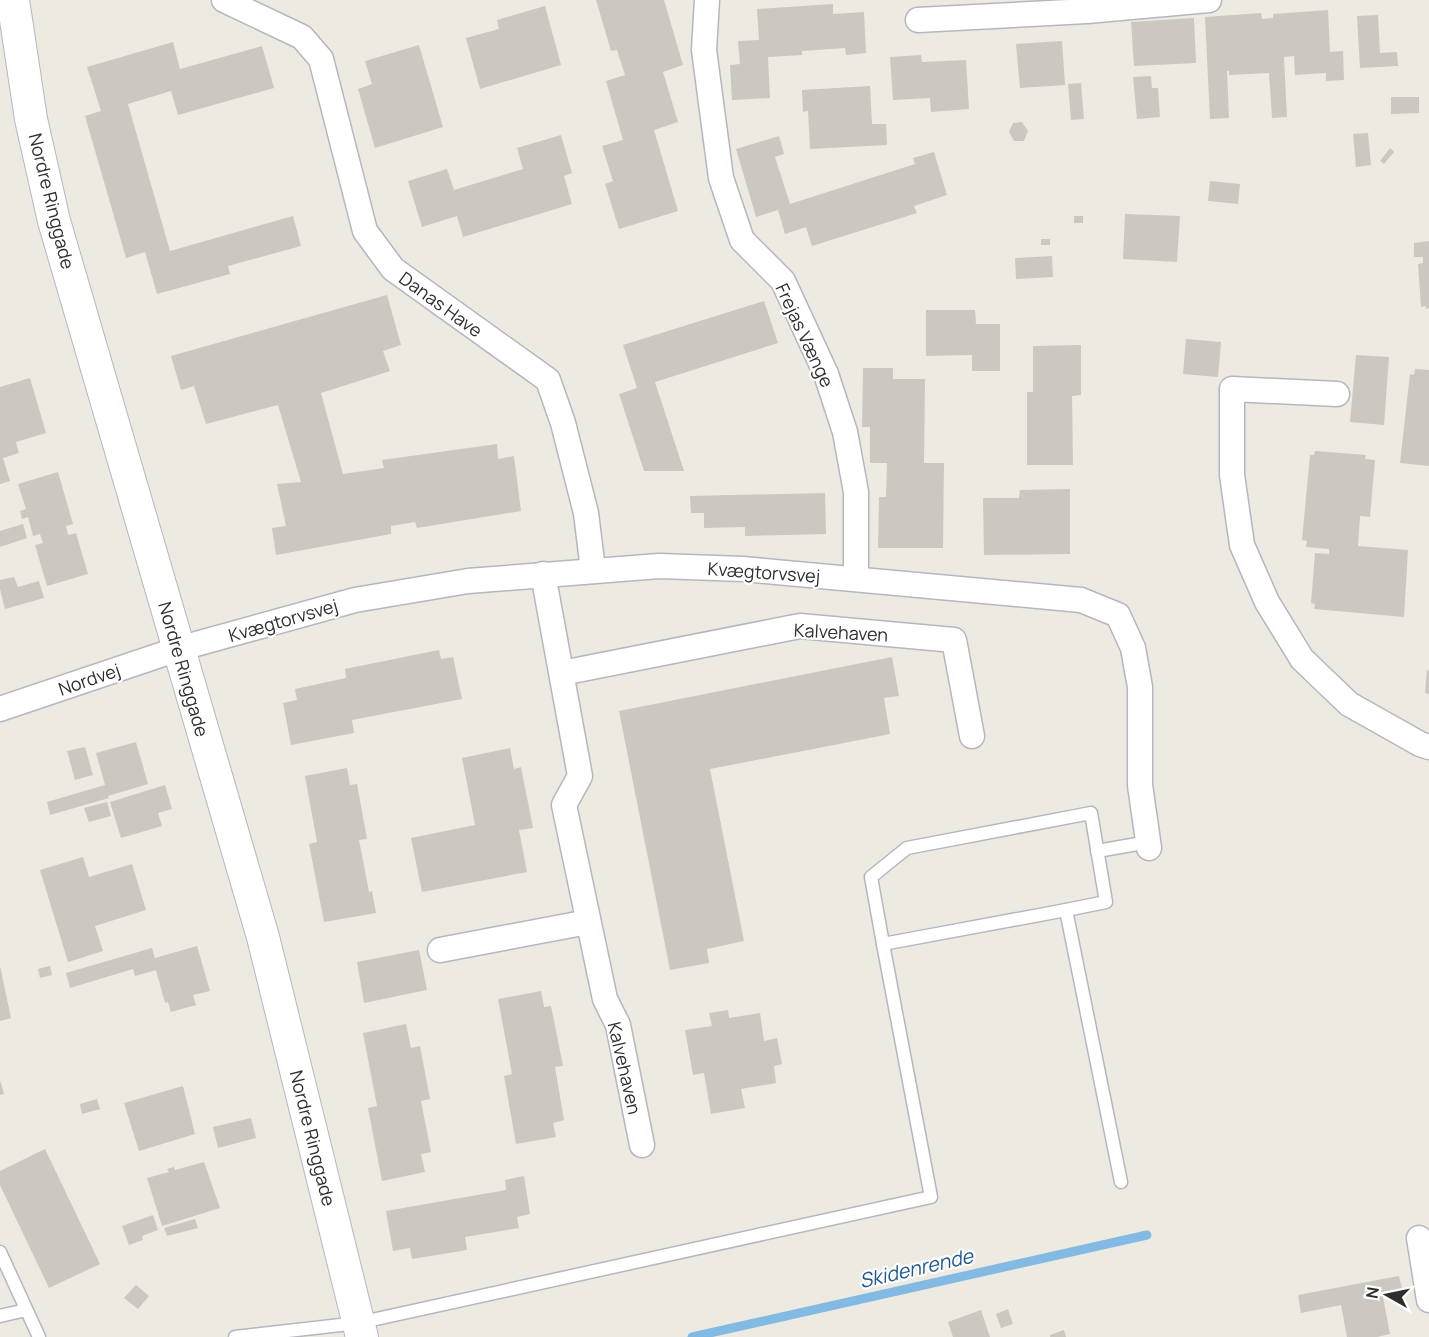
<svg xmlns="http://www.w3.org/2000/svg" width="1429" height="1337" viewBox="0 0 1429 1337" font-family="Manrope,sans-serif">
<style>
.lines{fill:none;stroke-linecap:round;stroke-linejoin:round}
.stream{stroke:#82bae3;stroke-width:9}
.building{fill:#cac8c0}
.service-casing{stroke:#b6b6c0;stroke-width:15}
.minor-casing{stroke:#b6b6c0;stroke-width:27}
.tertiary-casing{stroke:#b6b6c0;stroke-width:34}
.service{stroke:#fff;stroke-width:12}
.minor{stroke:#fff;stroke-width:24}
.tertiary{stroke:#fff;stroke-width:32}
.labels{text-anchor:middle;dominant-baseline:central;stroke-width:4.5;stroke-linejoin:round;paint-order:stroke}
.street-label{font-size:18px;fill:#2e2e2e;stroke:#fff}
.water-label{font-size:20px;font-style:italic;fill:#1d5892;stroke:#fff}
</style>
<rect width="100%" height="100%" fill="#edeae2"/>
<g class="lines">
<polyline class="stream" points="692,1337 1147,1235"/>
</g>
<g class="building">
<polygon points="596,0 664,0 683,65 663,72 678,122 654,130 678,211 619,229 605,184 613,181 602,146 623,140 606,81 625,75 617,50 611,51"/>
<polygon points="833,4 833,14 864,12 866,53 846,55 845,48 802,51 802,55 768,57 770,98 732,100 730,65 740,64 738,41 759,40 757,9"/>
<polygon points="545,6 561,65 480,89 466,38 499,29 497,20"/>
<polygon points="1328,10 1330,52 1343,51 1344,80 1326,81 1326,73 1295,75 1294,56 1284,57 1287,117 1272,118 1269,73 1229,75 1229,71 1227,71 1229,118 1210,119 1205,17 1261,13 1262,19 1273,18 1273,14"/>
<polygon points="1378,15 1380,53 1397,52 1398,66 1360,68 1357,16"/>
<polygon points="1194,18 1196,63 1134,66 1131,22"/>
<polygon points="1062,41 1065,85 1020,88 1016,44"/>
<polygon points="173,42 180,69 262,46 274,88 178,115 171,91 128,104 170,251 293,216 301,246 228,266 230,274 157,294 145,252 126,258 85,116 101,111 87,67"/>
<polygon points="419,45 443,127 375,148 358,89 372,84 365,61"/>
<polygon points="921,55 922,62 966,60 969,109 931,112 930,98 893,100 890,57"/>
<polygon points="1151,76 1152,88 1158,88 1160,117 1137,119 1133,77"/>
<polygon points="1081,83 1084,119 1071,120 1068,84"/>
<polygon points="870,86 872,124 886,124 887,145 810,149 808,111 803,112 802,90"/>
<polygon points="1391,97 1419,97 1419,113 1391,114"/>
<polygon points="1022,122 1028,131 1024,141 1014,141 1009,132 1013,123"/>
<polygon points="1368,133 1371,165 1356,167 1353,134"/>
<polygon points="561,135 572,173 564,176 572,204 463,237 457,216 422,227 408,181 447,169 454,190 523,169 517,148"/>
<polygon points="779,136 784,154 775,157 790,204 915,164 913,158 934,152 947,195 914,206 917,213 812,246 806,227 785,234 778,210 756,217 736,149"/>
<polygon points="1390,148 1394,152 1384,164 1380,161"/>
<polygon points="1210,181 1240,184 1238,204 1208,201"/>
<polygon points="1125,214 1180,216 1177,262 1123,259"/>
<rect x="1074" y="216" width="9" height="7"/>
<rect x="1041" y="239" width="9" height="6"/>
<polygon points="1429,241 1429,308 1426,309 1426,306 1421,307 1418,264 1423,263 1423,257 1414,257 1414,243"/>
<polygon points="1052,256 1053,277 1016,279 1015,258"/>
<polygon points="387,295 401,345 383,351 390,371 321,393 343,474 384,468 382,460 497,444 498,459 514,456 521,511 417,528 415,522 391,526 391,534 276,555 272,528 286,526 277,484 301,482 278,405 206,424 194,386 181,390 171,356"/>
<polygon points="764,301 778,343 655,382 684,471 644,471 619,394 637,388 623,345"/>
<polygon points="926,310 975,310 976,324 1000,324 1000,371 972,371 972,355 926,356"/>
<polygon points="1186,339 1221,342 1218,377 1183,374"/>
<polygon points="1081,345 1081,395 1072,396 1073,465 1027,465 1027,392 1033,392 1033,346"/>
<polygon points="1356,355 1389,357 1384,425 1350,422"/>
<polygon points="863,368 893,368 893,379 925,379 924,463 944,463 943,548 878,548 879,497 886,497 887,463 870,463 870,427 862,427"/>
<polygon points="1415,369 1429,370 1429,466 1400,463 1410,374 1414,375"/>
<polygon points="30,378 46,433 16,442 19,453 3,458 10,481 0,484 0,387"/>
<polygon points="1315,451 1366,455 1365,459 1375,460 1370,517 1360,516 1358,546 1408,550 1404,617 1314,609 1315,604 1311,603 1315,553 1329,554 1329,549 1306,547 1307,541 1302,540 1310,455 1314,455"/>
<polygon points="58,472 73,524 66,526 68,535 76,533 88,574 47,586 35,545 43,543 40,534 33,536 28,517 22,519 20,511 26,509 18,484"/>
<polygon points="1070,489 1070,554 984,555 983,498 1019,498 1020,490"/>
<polygon points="825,493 826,534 745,536 745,527 704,528 704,513 691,513 690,496"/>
<polygon points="23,524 27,538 0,547 0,531"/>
<polygon points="14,577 18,587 39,581 44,598 5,609 0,589 0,580"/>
<polygon points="439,650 441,659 453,657 462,699 352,720 354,733 291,745 283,703 297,700 295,689 346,678 345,669"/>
<polygon points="892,657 899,696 884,698 890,734 710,769 744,941 707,949 709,963 670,970 619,711"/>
<polygon points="1427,670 1429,671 1429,694 1425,693"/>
<polygon points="136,742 148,784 108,796 109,798 50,815 47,802 105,785 96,753"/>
<polygon points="85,747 93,775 75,780 67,751"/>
<polygon points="510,748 514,769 521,767 533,828 519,830 527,872 422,892 411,838 475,825 462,758"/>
<polygon points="347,768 350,785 357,784 367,839 359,840 369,892 372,891 376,913 324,922 309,844 317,842 305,776"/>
<polygon points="165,785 172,809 158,813 162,826 121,838 110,802"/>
<polygon points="107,802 111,816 89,822 84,808"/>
<polygon points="83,857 89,877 132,864 146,910 95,926 103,951 68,962 40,870"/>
<polygon points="197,946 210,991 193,995 196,1005 171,1012 168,1002 165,1003 156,970 135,976 133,969 70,988 66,973 152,948 155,958"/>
<polygon points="419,950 427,990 364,1003 357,962"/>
<polygon points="0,966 11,1018 0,1021"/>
<polygon points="50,966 52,975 40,978 38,969"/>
<polygon points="541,991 544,1007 551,1006 563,1066 555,1067 564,1120 553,1123 556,1137 516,1144 504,1076 512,1074 498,999"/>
<polygon points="728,1010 729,1018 760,1013 764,1041 777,1038 782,1064 774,1066 776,1083 741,1089 745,1108 711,1114 704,1073 693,1075 685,1030 712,1026 709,1013"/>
<polygon points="406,1024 411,1048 420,1046 430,1099 421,1101 431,1152 421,1154 425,1172 382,1181 368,1108 377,1106 363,1033"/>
<polygon points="0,1080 4,1094 0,1095"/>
<polygon points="183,1086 195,1134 139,1151 124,1103"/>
<polygon points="97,1099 100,1109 82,1114 80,1104"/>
<polygon points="251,1118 256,1138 218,1148 213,1127"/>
<polygon points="45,1149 100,1264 49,1288 0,1185 0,1171"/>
<polygon points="204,1162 220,1208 162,1226 147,1178 169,1172 167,1169 174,1167 175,1170"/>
<polygon points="524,1176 530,1214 517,1217 519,1228 465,1237 467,1250 412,1259 410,1248 393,1251 386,1211 506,1190 505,1180"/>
<polygon points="153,1215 158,1230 142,1236 143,1240 129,1245 122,1226"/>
<polygon points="195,1219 198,1228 167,1236 164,1228"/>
<polygon points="1399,1276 1403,1293 1383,1297 1390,1334 1377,1337 1347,1337 1341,1305 1301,1313 1298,1295"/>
<polygon points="136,1285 149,1296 138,1309 124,1298"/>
<polygon points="1008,1309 1013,1324 1001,1328 996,1314"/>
<polygon points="981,1310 990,1337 953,1337 948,1322"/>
<polygon points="1064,1330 1066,1337 1050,1337 1050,1335"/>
</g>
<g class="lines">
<defs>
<g id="service">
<polyline points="1097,851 1149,842"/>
<polyline points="883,944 871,877 907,848 1091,813 1106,902 1066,910"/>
<polyline points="0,1252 39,1337"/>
<polyline points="0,1316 26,1310"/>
<polyline points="235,1337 358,1323 931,1197 883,944 1066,910 1121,1182"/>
</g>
<g id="minor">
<polyline points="224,0 302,37 321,59 365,231 393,269 548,380 563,423 586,513 593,570"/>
<polyline points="707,0 704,50 721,178 742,240 783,281 826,374 845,432 856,492 856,578"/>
<polyline points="918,20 1087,11 1209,0"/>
<polyline points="1337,394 1232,389 1232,475 1242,545 1267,602 1302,659 1349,704 1420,744 1429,747"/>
<polyline points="543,574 580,776 564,805 605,999 618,1025 642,1145"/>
<polyline points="562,673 800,626 954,640 972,736"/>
<polyline points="0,709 178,649 355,600 468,581 659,566 743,569 1081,600 1118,615 1133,648 1140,687 1140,785 1149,848"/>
<polyline points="440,950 588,922"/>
<polyline points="1419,1238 1429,1300"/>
</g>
<polyline id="tertiary" points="13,0 31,119 54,221 263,937 362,1337"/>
</defs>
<use href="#service" class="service-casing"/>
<use href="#minor" class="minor-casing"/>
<use href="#tertiary" class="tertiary-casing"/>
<use href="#service" class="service"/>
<use href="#minor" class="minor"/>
<use href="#tertiary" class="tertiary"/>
</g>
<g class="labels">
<g class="street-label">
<text transform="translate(52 201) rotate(76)">Nordre Ringgade</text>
<text transform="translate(441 304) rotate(36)">Danas Have</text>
<text transform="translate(805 335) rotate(65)">Frejas Vænge</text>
<text transform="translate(764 572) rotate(4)">Kvægtorvsvej</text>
<text transform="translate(283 620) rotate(-16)">Kvægtorvsvej</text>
<text transform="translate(841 632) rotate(3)">Kalvehaven</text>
<text transform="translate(184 669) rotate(74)">Nordre Ringgade</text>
<text transform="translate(89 679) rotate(-19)">Nordvej</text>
<text transform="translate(625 1068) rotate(77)">Kalvehaven</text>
<text transform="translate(313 1138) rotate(76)">Nordre Ringgade</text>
</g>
<g class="water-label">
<text transform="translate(916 1268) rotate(-13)">Skidenrende</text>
</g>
</g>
<g transform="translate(1387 1295) rotate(279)" stroke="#ffffff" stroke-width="4.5" paint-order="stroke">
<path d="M0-4.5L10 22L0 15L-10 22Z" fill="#2e2e2e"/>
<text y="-9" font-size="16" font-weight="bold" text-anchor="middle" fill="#2e2e2e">N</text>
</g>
</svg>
